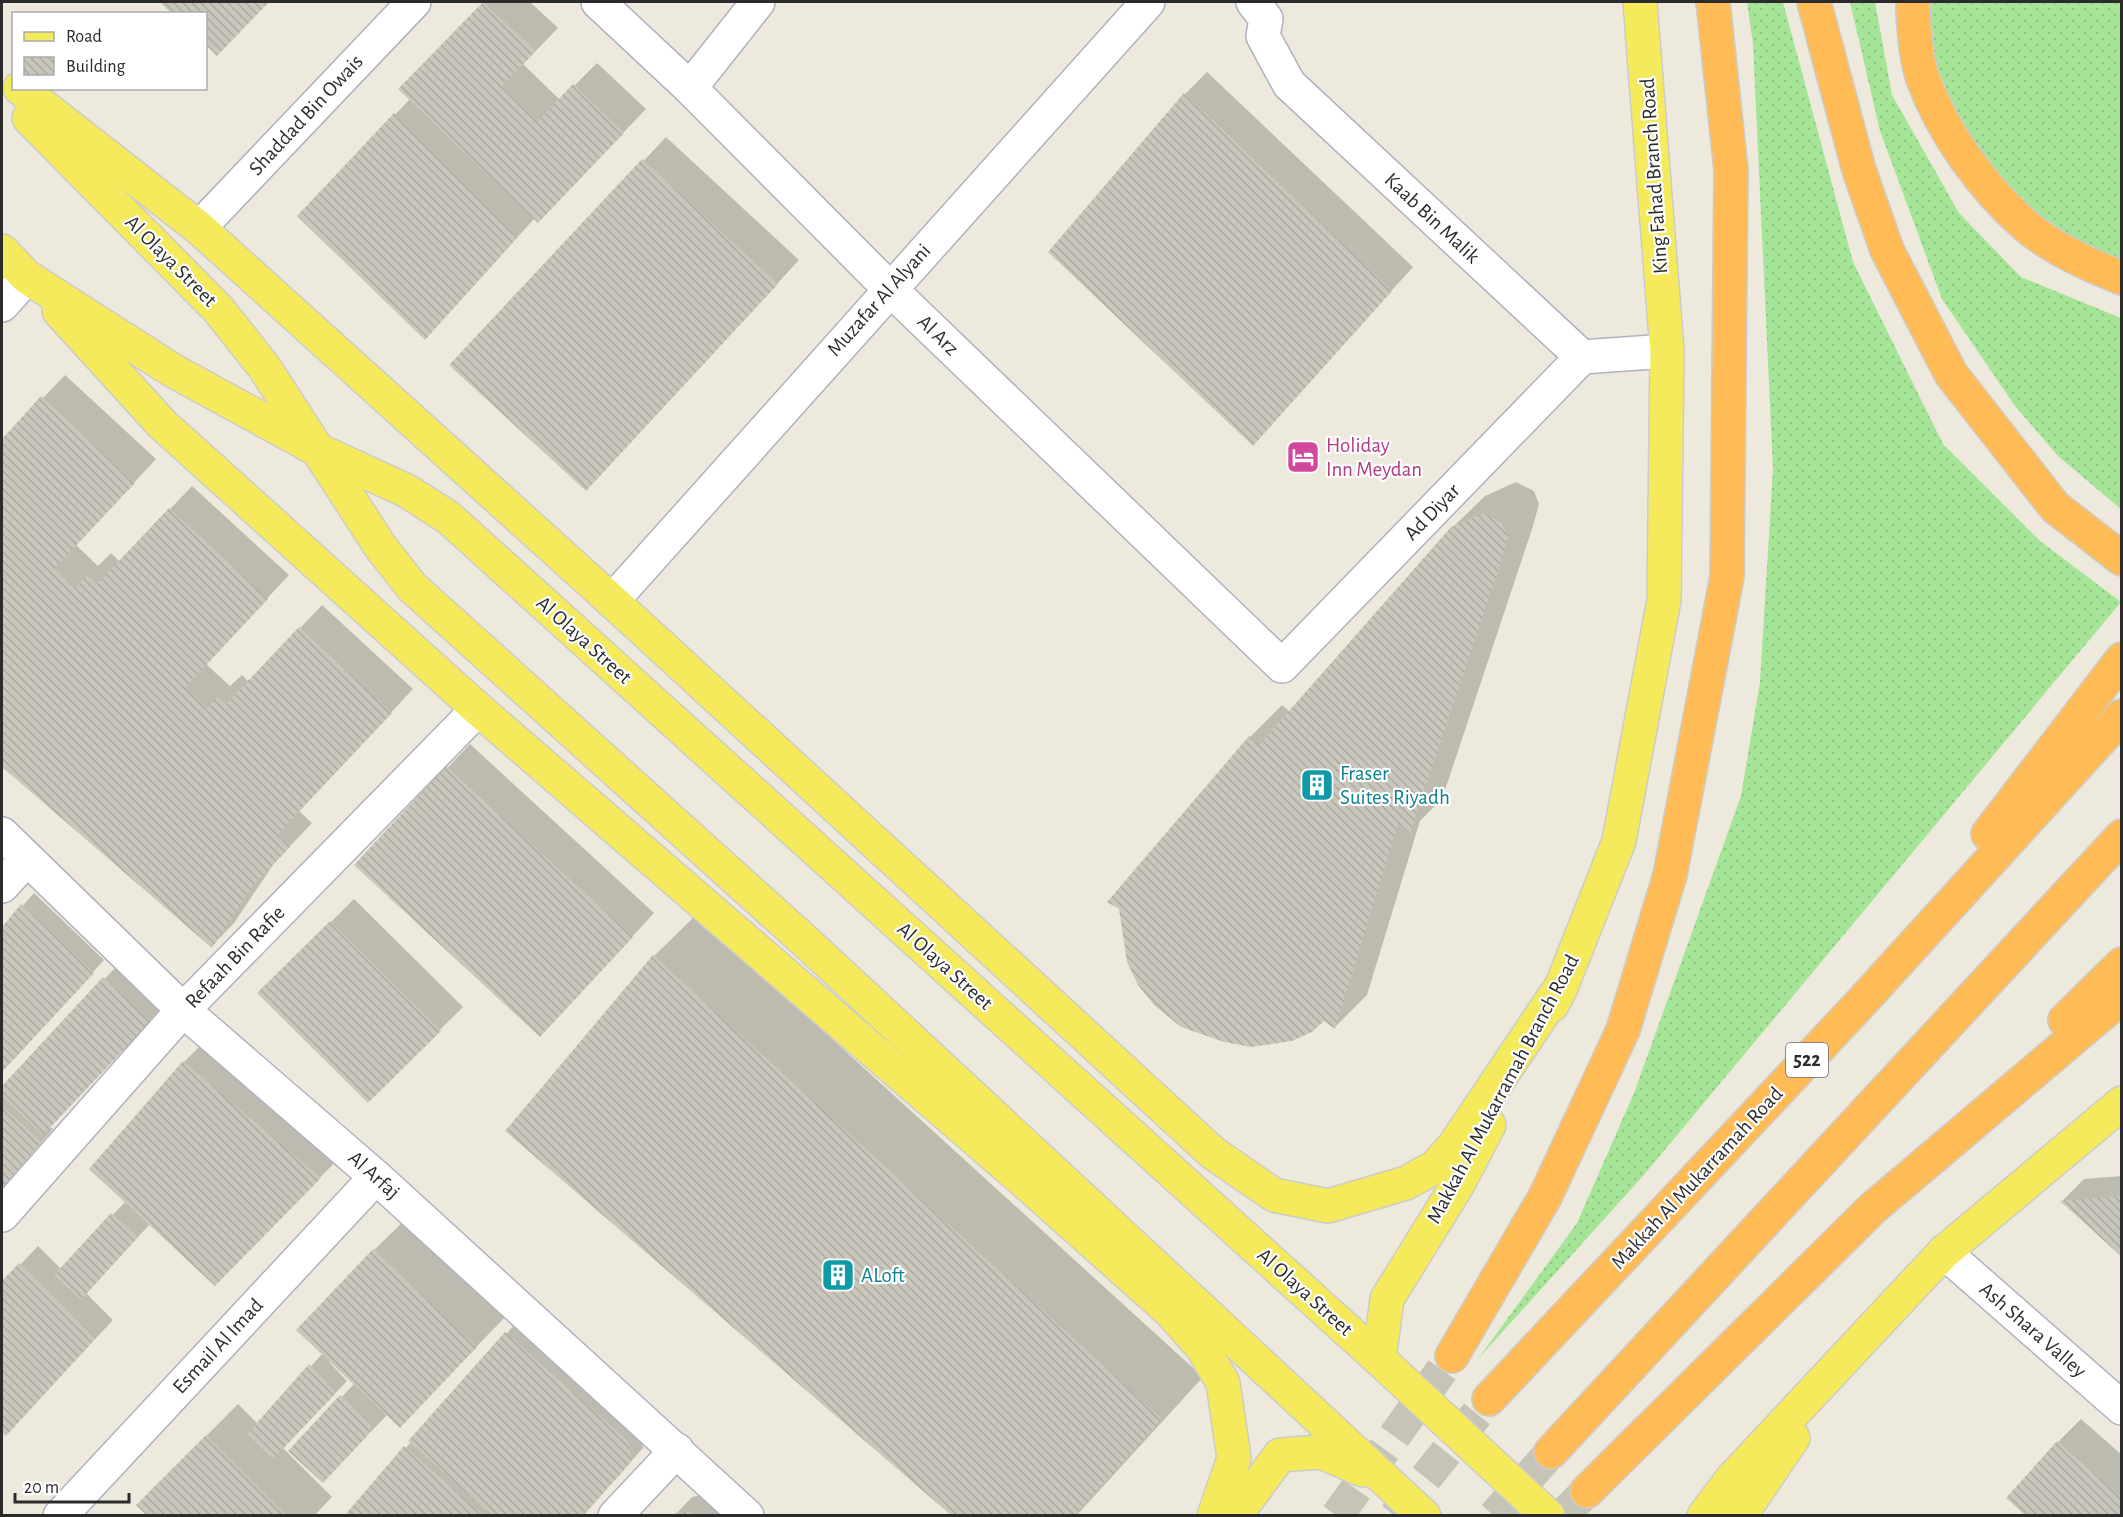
<svg xmlns="http://www.w3.org/2000/svg" width="2123" height="1517" viewBox="0 0 2123 1517" font-family="'Alegreya Sans',sans-serif">
<style>
.grass{fill:url(#grass-dots)}
.shadow{fill:#0003}
.building{fill:url(#building-back-hatch)}
.lines{fill:none;stroke-linecap:round;stroke-linejoin:round}
.highway-tunnel{stroke:#c6c3b9;stroke-width:33;stroke-dasharray:33 16;stroke-linecap:butt}
.street-casing{stroke:#b1b1bf;stroke-width:36}
.primary-casing{stroke:#ccc;stroke-width:36}
.highway-casing{stroke:#ccc;stroke-width:36}
.street{stroke:#fff;stroke-width:33}
.primary{stroke:#f4ea5b;stroke-width:33}
.highway{stroke:#ffbb56;stroke-width:33}
.labels{text-anchor:middle;dominant-baseline:central;stroke-width:4.5;stroke-linejoin:round;paint-order:stroke}
.shield{fill:#fff;stroke:#6b6b6b;stroke-width:1.5}
.shield-label{font-size:20px;font-weight:bold;fill:#2b2b2b}
.street-label{font-size:21px;fill:#2b2b2b;stroke:#fff}
.hotel-label{font-size:21px;fill:#b23c85;stroke:#fff;text-anchor:start}
.culture-label{font-size:21px;fill:#0d838f;stroke:#fff;text-anchor:start}
</style>
<defs>
<pattern id="grass-dots" width="8" height="8" patternUnits="userSpaceOnUse" patternTransform="scale(1.5)"><rect width="8" height="8" fill="#a6e598"/><path d="M2 2h.1M6 6h.1" fill="none" stroke="#8fc583" stroke-width="1.8" stroke-linecap="round"/></pattern>
<pattern id="building-back-hatch" width="6" height="6" patternUnits="userSpaceOnUse" patternTransform="scale(1.5)"><rect width="6" height="6" fill="#c9c7bb"/><path d="M-1 5l2 2M0 0l6 6M5-1l2 2" fill="none" stroke="#adaba1"/></pattern>
</defs>
<rect width="100%" height="100%" fill="#ede9dd"/>
<g class="grass">
<polygon points="1747,2 1783,2 1853,262 1943,444 2040,541 2121,602 1643,1176 1478,1359 1577,1223 1634,1093 1741,796 1760,682 1773,469 1753,44"/>
<polygon points="1850,2 1875,2 1892,95 1959,213 2021,277 2121,318 2121,509 2059,457 2015,406 1942,299 1880,131"/>
<polygon points="1921,2 2121,2 2121,264 2043,223 1977,158 1934,76"/>
</g>
<g class="shadow">
<polygon points="162,2 268,2 217,54 206,43 206,14 175,14"/>
<polygon points="484,2 530,2 558,28 523,64 560,100 597,63 646,109 561,198 535,218 425,338 299,216 410,99 400,89"/>
<polygon points="1207,72 1413,267 1253,444 1185,94"/>
<polygon points="666,137 799,260 608,466 452,365"/>
<polygon points="65,375 156,459 76,545 98,566 111,553 120,562 192,486 289,575 206,664 230,686 242,675 249,682 322,605 413,689 299,811 312,823 275,862 234,923 212,946 2,765 2,441"/>
<polygon points="1516,482 1534,491 1539,504 1533,526 1442,799 1420,821 1367,995 1335,1027 1109,901 1250,737 1282,705 1290,712 1452,528 1485,496"/>
<polygon points="470,744 654,913 563,1012 356,865"/>
<polygon points="34,893 104,960 2,1071 2,929"/>
<polygon points="354,899 463,1007 368,1101 260,993"/>
<polygon points="696,915 1203,1377 1076,1516 955,1516 654,956"/>
<polygon points="116,967 161,1008 50,1127 53,1129 2,1188 2,1085 3,1086"/>
<polygon points="216,1030 352,1145 247,1252 150,1224 86,1293 113,1320 6,1434 2,1430 2,1284 38,1246 61,1269 126,1201 184,1062"/>
<polygon points="2122,1176 2122,1255 2062,1201 2084,1179"/>
<polygon points="406,1219 508,1314 400,1426 388,1414 323,1481 290,1451 355,1383 331,1360 329,1362 347,1381 283,1448 332,1497 314,1516 149,1516 138,1505 238,1404 258,1424 323,1353 374,1250"/>
<polygon points="517,1322 639,1429 643,1448 582,1516 346,1516"/>
<polygon points="2081,1419 2122,1455 2122,1516 2058,1442"/>
<polygon points="708,1494 731,1516 674,1516 692,1497"/>
</g>
<g class="building">
<polygon points="160,2 269,2 217,56 206,45 206,14 172,14"/>
<polygon points="483,2 536,51 501,87 537,122 573,84 624,133 538,223 398,89"/>
<polygon points="1184,93 1392,291 1253,446 1048,252"/>
<polygon points="394,113 518,237 425,340 297,216"/>
<polygon points="642,159 778,284 586,491 449,365"/>
<polygon points="41,396 135,483 54,569 75,588 87,575 97,584 169,508 268,599 185,688 207,708 218,696 226,704 299,627 392,713 277,835 290,847 252,887 212,948 2,767 2,439"/>
<polygon points="1483,513 1502,523 1508,536 1502,559 1410,833 1398,824 1335,1029 1324,1021 1312,1032 1292,1041 1251,1047 1224,1042 1181,1027 1154,1005 1138,985 1127,962 1119,909 1107,902 1249,736 1259,745 1451,527"/>
<polygon points="446,766 633,937 540,1037 354,865"/>
<polygon points="21,904 94,973 2,1072 2,927"/>
<polygon points="330,921 441,1031 368,1103 257,993"/>
<polygon points="653,955 1162,1419 1074,1516 952,1516 505,1131"/>
<polygon points="103,977 151,1021 43,1135 2,1096 2,1086"/>
<polygon points="183,1061 321,1178 215,1286 89,1169"/>
<polygon points="2,1106 42,1142 2,1188"/>
<polygon points="2122,1196 2122,1257 2060,1201"/>
<polygon points="111,1213 138,1237 81,1300 54,1275"/>
<polygon points="373,1249 477,1347 400,1428 296,1330"/>
<polygon points="19,1263 96,1338 6,1436 2,1432 2,1281"/>
<polygon points="505,1332 628,1441 632,1461 583,1516 493,1516 408,1441"/>
<polygon points="309,1364 336,1393 273,1459 247,1434"/>
<polygon points="340,1395 372,1424 368,1435 323,1483 288,1451"/>
<polygon points="206,1435 287,1516 147,1516 136,1505"/>
<polygon points="2057,1441 2122,1498 2122,1516 2026,1516 2006,1498"/>
<polygon points="404,1446 485,1516 344,1516"/>
<polygon points="690,1511 695,1516 673,1516 673,1514"/>
</g>
<g class="lines">
<g class="highway-tunnel">
<polyline points="1337,1516 1452,1356"/>
<polyline points="1395,1516 1489,1399"/>
<polyline points="1494,1516 1551,1452"/>
<polyline points="1562,1516 1587,1491"/>
</g>
<defs>
<g id="street">
<polyline points="598,2 690,88 889,288 1282,666 1582,357"/>
<polyline points="1253,2 1266,19 1263,36 1289,84 1582,357 1667,351"/>
<polyline points="690,88 758,2"/>
<polyline points="199,228 414,2"/>
<polyline points="2,305 27,277"/>
<polyline points="612,601 1148,2"/>
<polyline points="2,834 183,1010 376,1177 747,1516"/>
<polyline points="2,886 26,860"/>
<polyline points="2,1215 183,1010 478,709"/>
<polyline points="1944,1252 2122,1408"/>
<polyline points="60,1516 376,1177"/>
<polyline points="615,1516 677,1450"/>
</g>
<g id="primary">
<polyline points="20,88 199,228 612,601 1213,1153 1274,1195 1328,1206 1406,1183 1435,1167 1454,1146 1562,985"/>
<polyline points="29,118 218,309 264,367 380,546 412,587 806,942 1424,1516"/>
<polyline points="2,251 27,277 172,370 318,450 407,491 449,518 1379,1359 1548,1516"/>
<polyline points="59,311 162,424 478,709 1025,1182 1170,1311 1202,1347 1223,1383 1234,1458 1214,1516"/>
<polyline points="1552,1005 1562,985 1619,841 1664,600 1667,351 1640,2"/>
<polyline points="1379,1359 1387,1299 1458,1184 1489,1125"/>
<polyline points="1235,1516 1280,1455 1321,1452 1363,1470"/>
<polyline points="1704,1516 1731,1480 1944,1252 2122,1103"/>
<polyline points="1740,1516 1793,1438"/>
</g>
<g id="highway">
<polyline points="1814,2 1859,170 1887,250 1951,374 2055,507 2122,559"/>
<path d="M1913,2C1913,22 1916,60 1923,79C1943,133 1982,187 2025,225C2051,248 2089,265 2122,278"/>
<polyline points="1988,834 2122,659"/>
<polyline points="2065,1020 2122,964"/>
<polyline points="1452,1356 1545,1197 1623,1030 1670,875 1727,577 1731,170 1713,2"/>
<polyline points="1489,1399 1858,1006 2122,716"/>
<polyline points="1551,1452 2122,836"/>
<polyline points="1587,1491 1873,1208 2122,997"/>
</g>
</defs>
<use href="#street" class="street-casing"/>
<use href="#primary" class="primary-casing"/>
<use href="#highway" class="highway-casing"/>
<use href="#street" class="street"/>
<use href="#primary" class="primary"/>
<use href="#highway" class="highway"/>
</g>
<defs>
<symbol id="hotel-square" viewBox="-11 -11 22 22"><rect x="-9" y="-9" width="18" height="18" rx="4" fill="#d1479c" stroke="#fff"/><path d="M-6-4.5h1.5V1H6V5H4.5V3h-9V5H-6ZM-4 0a1.8 1.8 0 1 1 3.6 0ZM.5 0V-2.5h3Q6-2.5 6 0Z" fill="#fff"/></symbol>
<symbol id="building-square" viewBox="-11 -11 22 22"><rect x="-9" y="-9" width="18" height="18" rx="4" fill="#0f9aa8" stroke="#fff"/><path d="M-4-6H4V6H1V3H-1V6H-4ZM-2.5-4.3h1.7v1.8h-1.7ZM.8-4.3h1.7v1.8H.8ZM-2.5-1h1.7V.8h-1.7ZM.8-1h1.7V.8H.8Z" fill="#fff"/></symbol>
</defs>
<g fill-rule="evenodd">
<use href="#hotel-square" x="1284" y="438" width="38" height="38"/>
<use href="#building-square" x="1298" y="766" width="38" height="38"/>
<use href="#building-square" x="819" y="1256" width="38" height="38"/>
</g>
<g class="labels">
<rect class="shield" x="1786" y="1043" width="42" height="34" rx="4.5"/>
<g class="shield-label">
<text x="1807" y="1060">522</text>
</g>
<g class="street-label">
<text transform="translate(306 115) rotate(-47)">Shaddad Bin Owais</text>
<text transform="translate(1654 176) rotate(-94)">King Fahad Branch Road</text>
<text transform="translate(1432 218) rotate(43)">Kaab Bin Malik</text>
<text transform="translate(171 261) rotate(45)">Al Olaya Street</text>
<text transform="translate(879 300) rotate(-48)">Muzafar Al Alyani</text>
<text transform="translate(938 335) rotate(44)">Al Arz</text>
<text transform="translate(1432 512) rotate(-46)">Ad Diyar</text>
<text transform="translate(584 640) rotate(42)">Al Olaya Street</text>
<text transform="translate(235 957) rotate(-46)">Refaah Bin Rafie</text>
<text transform="translate(945 966) rotate(42)">Al Olaya Street</text>
<text transform="translate(1503 1089) rotate(-62)">Makkah Al Mukarramah Branch Road</text>
<text transform="translate(374 1175) rotate(42)">Al Arfaj</text>
<text transform="translate(1697 1178) rotate(-47)">Makkah Al Mukarramah Road</text>
<text transform="translate(1305 1292) rotate(42)">Al Olaya Street</text>
<text transform="translate(2033 1330) rotate(41)">Ash Shara Valley</text>
<text transform="translate(218 1346) rotate(-47)">Esmail Al Imad</text>
</g>
<g class="hotel-label">
<text x="1326" y="445">Holiday<tspan x="1326" dy="24">Inn Meydan</tspan></text>
</g>
<g class="culture-label">
<text x="1340" y="773">Fraser<tspan x="1340" dy="24">Suites Riyadh</tspan></text>
<text x="861" y="1275">ALoft</text>
</g>
</g>
<rect width="2123" height="1517" fill="none" stroke="#2b2b2b" stroke-width="6"/>
<rect x="12" y="12" width="195" height="78" fill="#ffffff" stroke="#aaaaaa" stroke-width="1.5"/>
<rect x="24" y="32" width="30" height="9" fill="#f4ea5b" stroke="#aaaaaa" stroke-width="1.5"/>
<text x="66" y="42" font-size="18" fill="#2b2b2b">Road</text>
<rect x="24" y="57" width="30" height="18" fill="url(#building-back-hatch)" stroke="#aaaaaa" stroke-width="1.5"/>
<text x="66" y="72" font-size="18" fill="#2b2b2b">Building</text>
<path d="M15 1493v9h114v-9" fill="none" stroke="#2b2b2b" stroke-width="3"/>
<text x="24" y="1493" font-size="18" fill="#2b2b2b" stroke="#ffffff" stroke-width="4.5" paint-order="stroke">20 m</text>
</svg>
